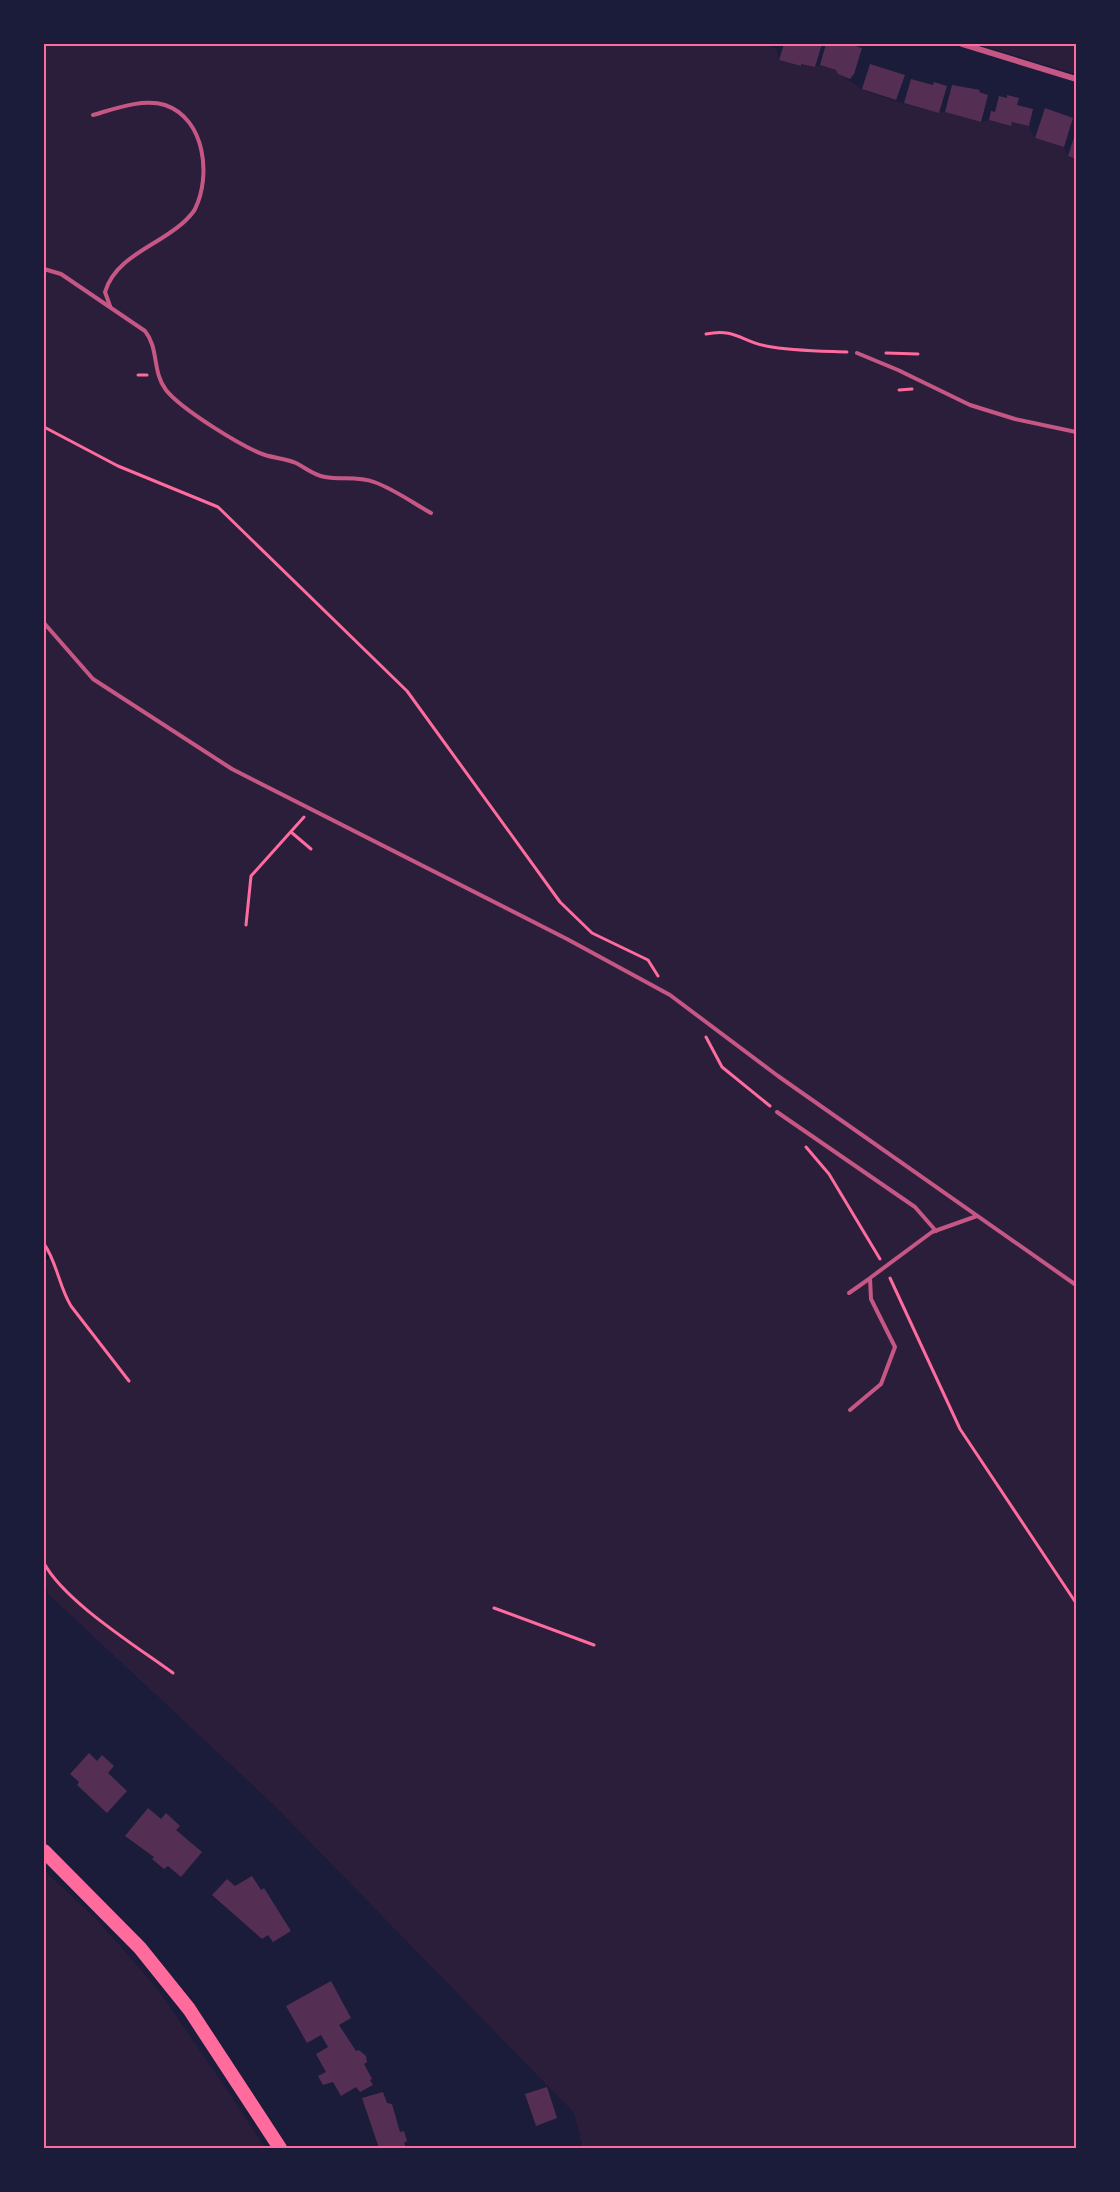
<svg xmlns="http://www.w3.org/2000/svg" width="1120" height="2192" viewBox="0 0 1120 2192" font-family="Helvetica,sans-serif">
<style>
.green{fill:#2a1e3b}
.lines{fill:none;stroke-linecap:round;stroke-linejoin:round}
.stream{stroke:#12122b;stroke-width:5}
.building{fill:#542f53}
.path{stroke:#ff6b9d;stroke-width:3}
.service{stroke:#c65784;stroke-width:4}
.minor{stroke:#c65784;stroke-width:6}
.primary{stroke:#ff6b9d;stroke-width:14}
.neatline{fill:none;stroke:#ff6b9d;stroke-width:2}
</style>
<rect width="100%" height="100%" fill="#1b1b3a"/>
<g class="green">
<path d="M44,44H757L776,48L779,60L800,66L801,64L815,67L820,65L836,70C838,73 858,87 862,89C874,95 934,114 945,112L981,122L989,120L1011,126L1012,122L1029,126L1035,138L1064,147L1068,156L1076,159V244L1067,242L1076,245V2148H583L574,2113L276,1807L48,1594L44,1581Z"/>
<polygon points="977,44 1076,44 1076,74"/>
<polygon points="44,1870 98,1921 156,1987 221,2081 265,2148 44,2148"/>
</g>
<g class="lines">
<polyline class="stream" points="44,1257 47,1257"/>
</g>
<g class="building">
<polygon points="784,44 822,44 815,67 801,64 801,66 779,60"/>
<polygon points="826,44 849,44 862,48 854,74 850,79 838,74 836,70 820,65"/>
<polygon points="870,64 905,75 896,100 862,89"/>
<polygon points="911,79 933,85 934,82 947,86 939,113 904,103"/>
<polygon points="952,85 980,90 979,92 988,95 981,122 945,112"/>
<polygon points="1007,95 1019,98 1017,105 1033,109 1029,126 1012,122 1011,126 989,120 991,111 995,112 999,96 1007,98"/>
<polygon points="1045,108 1073,118 1064,147 1035,138"/>
<polygon points="1076,131 1076,159 1068,156"/>
<polygon points="89,1753 97,1761 102,1755 114,1766 108,1773 127,1791 107,1813 77,1785 79,1782 70,1774"/>
<polygon points="148,1808 161,1819 166,1813 180,1826 176,1830 202,1852 181,1877 168,1866 164,1869 152,1859 154,1857 125,1836"/>
<polygon points="252,1876 261,1890 264,1888 291,1931 273,1942 268,1935 262,1939 212,1895 227,1879 235,1886"/>
<polygon points="331,1981 351,2018 339,2025 356,2051 359,2050 366,2056 367,2062 364,2064 372,2079 370,2080 373,2085 360,2092 356,2087 341,2096 333,2082 323,2085 318,2076 326,2072 316,2054 328,2047 321,2035 307,2043 286,2006"/>
<polygon points="547,2087 557,2118 536,2126 525,2094"/>
<polygon points="383,2092 387,2103 392,2104 400,2132 404,2131 407,2141 404,2143 406,2148 379,2148 362,2098"/>
</g>
<g class="lines">
<g class="path">
<path d="M706,334C735,328 741,341 766,346C792,351 820,351 847,352"/>
<polyline points="886,353 918,354"/>
<polyline points="138,375 147,375"/>
<polyline points="899,390 912,389"/>
<polyline points="44,427 118,466 218,507 407,691 560,902 592,933 648,960 658,976"/>
<polyline points="291,832 311,849"/>
<polyline points="246,925 251,876 304,817"/>
<polyline points="706,1037 722,1067 770,1106"/>
<polyline points="806,1147 829,1174 880,1259"/>
<path d="M44,1244C57,1262 59,1287 71,1306L129,1381"/>
<polyline points="890,1278 960,1429 1076,1603"/>
<path d="M44,1563C64,1601 136,1646 173,1673"/>
<polyline points="494,1608 594,1645"/>
</g>
<g class="service">
<path d="M93,115C114,109 143,98 165,105C206,119 211,177 195,209C193,213 189,217 186,220C161,245 116,255 105,292L110,306"/>
<path d="M44,269L61,274L145,331C159,348 152,372 166,390C181,409 242,447 265,455C275,458 286,459 296,463C306,468 313,475 325,477C341,480 358,476 374,482C394,489 413,503 431,513"/>
<polyline points="857,353 898,370 970,405 1015,419 1076,432"/>
<polyline points="44,623 93,679 232,769 567,939 670,995 778,1076 1076,1285"/>
<polyline points="777,1112 915,1207 936,1231"/>
<polyline points="849,1293 869,1279"/>
<polyline points="850,1410 881,1384 895,1347 871,1299 870,1278 932,1232 977,1216"/>
</g>
<polyline class="minor" points="962,44 1076,79"/>
<polyline class="primary" points="44,1851 140,1948 189,2009 280,2148"/>
</g>
<rect width="1120" height="2192" fill="none" stroke="#1b1b3a" stroke-width="90"/>
<rect x="45" y="45" width="1030" height="2102" class="neatline"/>
</svg>
